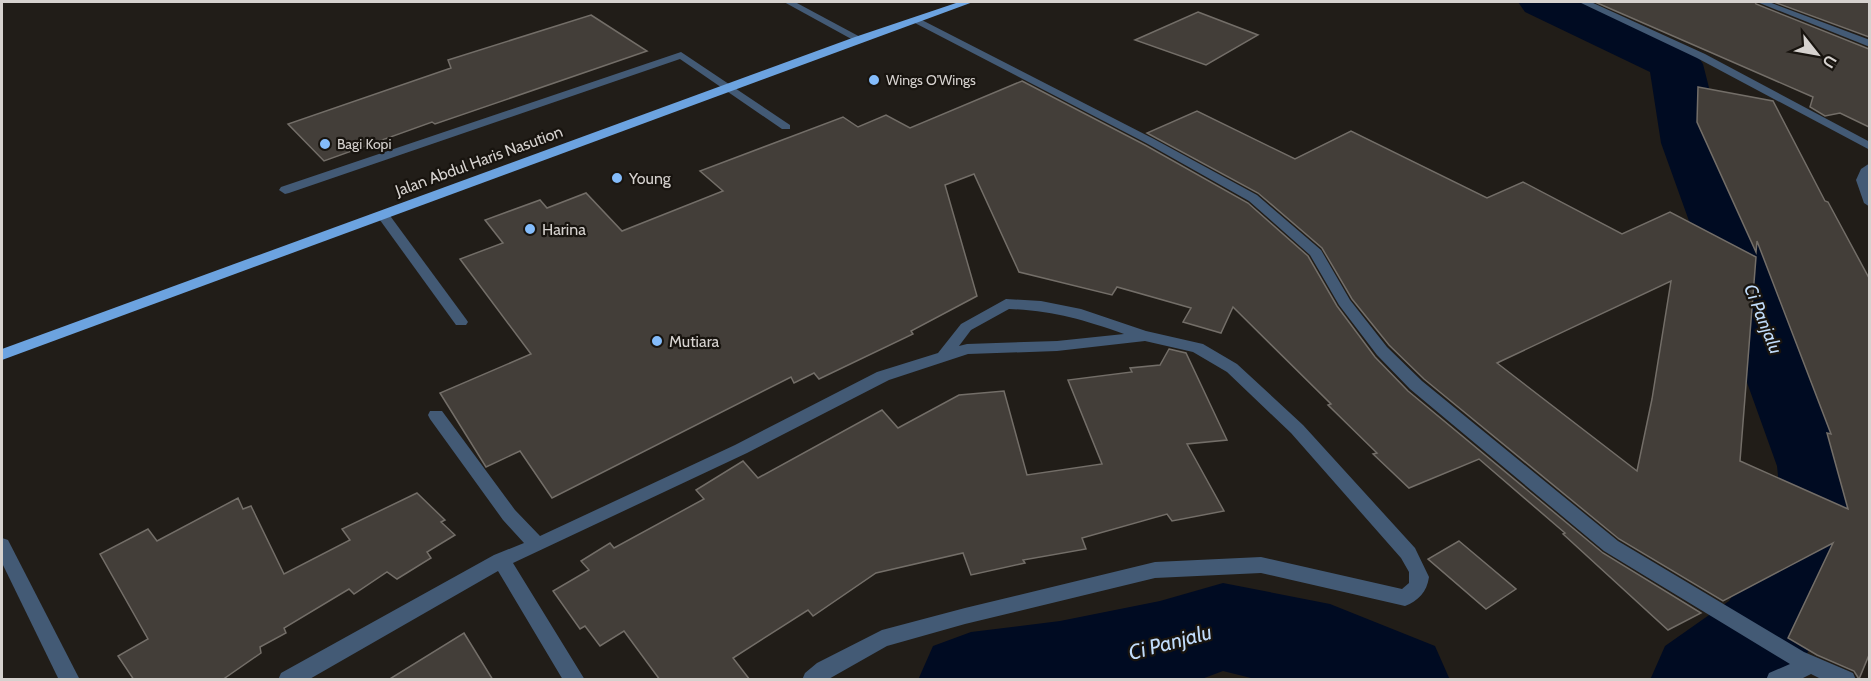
<svg xmlns="http://www.w3.org/2000/svg" width="1871" height="681" viewBox="0 0 1871 681" font-family="Cabin,sans-serif">
<style>
.lines{fill:none;stroke-linecap:round;stroke-linejoin:round}
.river{fill:#000b22;fill-rule:evenodd}
.building{fill:#433e39;stroke:#736e68;stroke-width:1.5;fill-rule:evenodd}
.service{fill:#435a75;fill-rule:evenodd}
.minor{fill:#435a75;fill-rule:evenodd}
.trunk{fill:#6ca3e0;fill-rule:evenodd}
.poi-dot{fill:#84bcfb;stroke:#18140f;stroke-width:2}
.labels{text-anchor:middle;dominant-baseline:central;stroke-width:4.5;stroke-linejoin:round;paint-order:stroke}
.far-poi-label{font-size:14px;fill:#d6d2cf;stroke:#18140f;text-anchor:start}
.street-label{font-size:16px;fill:#d6d2cf;stroke:#18140f}
.poi-label{font-size:16px;fill:#d6d2cf;stroke:#18140f;text-anchor:start}
.water-label{font-size:18px;font-style:italic;fill:#c1dcfb;stroke:#18140f}
.near-water-label{font-size:21px;font-style:italic;fill:#c1dcfb;stroke:#18140f}
</style>
<rect width="100%" height="100%" fill="#211d18"/>
<g class="lines">
<g class="river">
<polygon points="1518,2 1581,2 1695,52 1703,64 1723,143 1865,466 1870,488 1870,527 1851,571 1801,665 1783,680 1650,680 1665,646 1729,601 1767,543 1782,515 1777,466 1661,143 1650,72 1525,12"/>
<polygon points="1223,583 1330,604 1435,646 1450,680 1259,680 1223,671 1199,680 918,680 933,646 971,632 1060,621 1160,601"/>
</g>
</g>
<g class="building">
<polygon points="1595,2 1755,2 1756,4 1869,49 1869,127 1840,113 1825,116 1810,107 1813,97"/>
<polygon points="1774,2 1869,2 1869,37"/>
<polygon points="1198,12 1258,35 1206,65 1135,40"/>
<polygon points="591,15 647,51 435,124 432,122 324,161 288,124 451,68 448,60"/>
<polygon points="1022,81 1145,145 1248,203 1308,256 1337,306 1375,357 1408,391 1603,553 1701,613 1668,630 1563,534 1565,533 1479,459 1409,488 1373,454 1377,453 1328,405 1331,404 1233,307 1221,333 1183,322 1191,308 1117,287 1112,295 1019,272 974,174 945,185 977,296 911,331 913,334 819,379 814,373 794,383 791,377 552,498 520,451 486,467 440,393 531,354 460,259 503,243 485,220 540,200 547,208 586,193 622,231 723,191 700,171 843,117 858,127 886,115 910,128"/>
<path d="M1698,87L1773,101L1825,201L1828,202L1869,278V655L1859,679L1854,671L1817,655L1788,638L1833,543L1723,601L1619,539L1424,379L1389,345L1352,299L1322,248L1258,193L1147,133L1197,111L1295,159L1351,131L1487,198L1523,182L1622,234L1670,212L1756,257L1740,461L1848,509L1827,433L1831,434L1757,241L1756,252L1697,122ZM1671,281L1652,399L1637,471L1497,363Z"/>
<polygon points="1169,349 1186,353 1227,440 1187,444 1224,511 1172,521 1167,514 1082,538 1086,549 1023,560 1025,563 971,575 963,553 876,573 813,616 808,610 733,658 750,680 660,680 624,631 600,646 585,626 580,629 553,591 589,570 581,561 610,543 614,548 704,499 696,490 743,461 758,478 882,410 898,428 959,395 1004,391 1027,475 1102,464 1068,380 1132,372 1130,368 1160,365"/>
<polygon points="417,493 445,520 441,522 455,535 427,552 431,558 397,579 387,572 354,594 349,589 284,628 286,633 260,647 261,653 222,680 134,680 118,656 148,639 100,554 148,529 157,541 238,498 243,509 251,506 284,574 350,540 342,529"/>
<polygon points="1459,541 1516,589 1486,609 1428,559"/>
<polygon points="464,633 493,680 388,680"/>
</g>
<g class="lines">
<g class="service">
<polygon points="784,2 795,2 864,39 855,41"/>
<polygon points="681,52 790,125 790,129 782,129 680,59 289,193 285,194 279,190 281,187"/>
<polygon points="383,212 388,213 466,319 468,322 466,325 456,325 377,216"/>
</g>
<g class="minor">
<polygon points="1579,2 1591,2 1705,54 1870,142 1870,150 1697,58"/>
<polygon points="1757,2 1769,2 1870,40 1870,47"/>
<polygon points="916,17 1154,139 1257,195 1321,250 1350,300 1387,347 1422,381 1618,541 1804,652 1853,673 1856,680 1823,680 1811,674 1799,680 1766,680 1769,673 1790,664 1604,551 1410,389 1377,355 1339,305 1310,255 1249,201 1146,143 913,22 911,20"/>
<polygon points="1870,163 1870,207 1864,203 1856,180 1861,169"/>
<path d="M1006,299L1041,301L1081,309L1146,331L1203,344L1237,364L1303,425L1415,548L1429,577C1427,592 1418,601 1405,606L1261,573L1155,578L965,624L887,646L827,680H802L805,673L817,663L882,630L965,608L1155,562L1261,557L1402,589L1409,583V572L1401,558L1291,433L1227,372L1193,352L1145,341L1057,351L968,354L889,380L747,453L513,563L585,680H563L498,571L308,680H278L281,673L494,555L524,543L503,520L430,419L428,415L430,411H442L515,510L540,536L735,445L877,372L938,353L961,324ZM1009,309C1054,311 1081,319 1124,334L1057,341L967,344L959,346L971,330Z"/>
<polygon points="2,538 8,540 80,680 59,680 2,563"/>
</g>
<polygon class="trunk" points="959,2 973,2 2,360 2,349 855,37"/>
</g>
<g class="poi-dot">
<circle cx="874" cy="80" r="6"/>
<circle cx="325" cy="144" r="6"/>
<circle cx="617" cy="178" r="6"/>
<circle cx="530" cy="229" r="6"/>
<circle cx="657" cy="341" r="6"/>
</g>
<g class="labels">
<g class="far-poi-label">
<text x="886" y="80">Wings O'Wings</text>
<text x="337" y="144">Bagi Kopi</text>
</g>
<g class="street-label">
<text transform="translate(479 161) rotate(-20)">Jalan Abdul Haris Nasution</text>
</g>
<g class="poi-label">
<text x="629" y="178">Young</text>
<text x="542" y="229">Harina</text>
<text x="669" y="341">Mutiara</text>
</g>
<g class="water-label">
<text transform="translate(1763 319) rotate(68)">Ci Panjalu</text>
</g>
<g class="near-water-label">
<text transform="translate(1170 642) rotate(-15)">Ci Panjalu</text>
</g>
</g>
<rect width="1871" height="681" fill="none" stroke="#d6d2cf" stroke-width="6"/>
<g transform="translate(1817 54) rotate(121)" stroke="#18140f" stroke-width="4.5" paint-order="stroke">
<path d="M0-4.5L10 22L0 15L-10 22Z" fill="#d6d2cf"/>
<text y="-9" font-size="16" font-weight="bold" text-anchor="middle" fill="#d6d2cf">U</text>
</g>
</svg>
